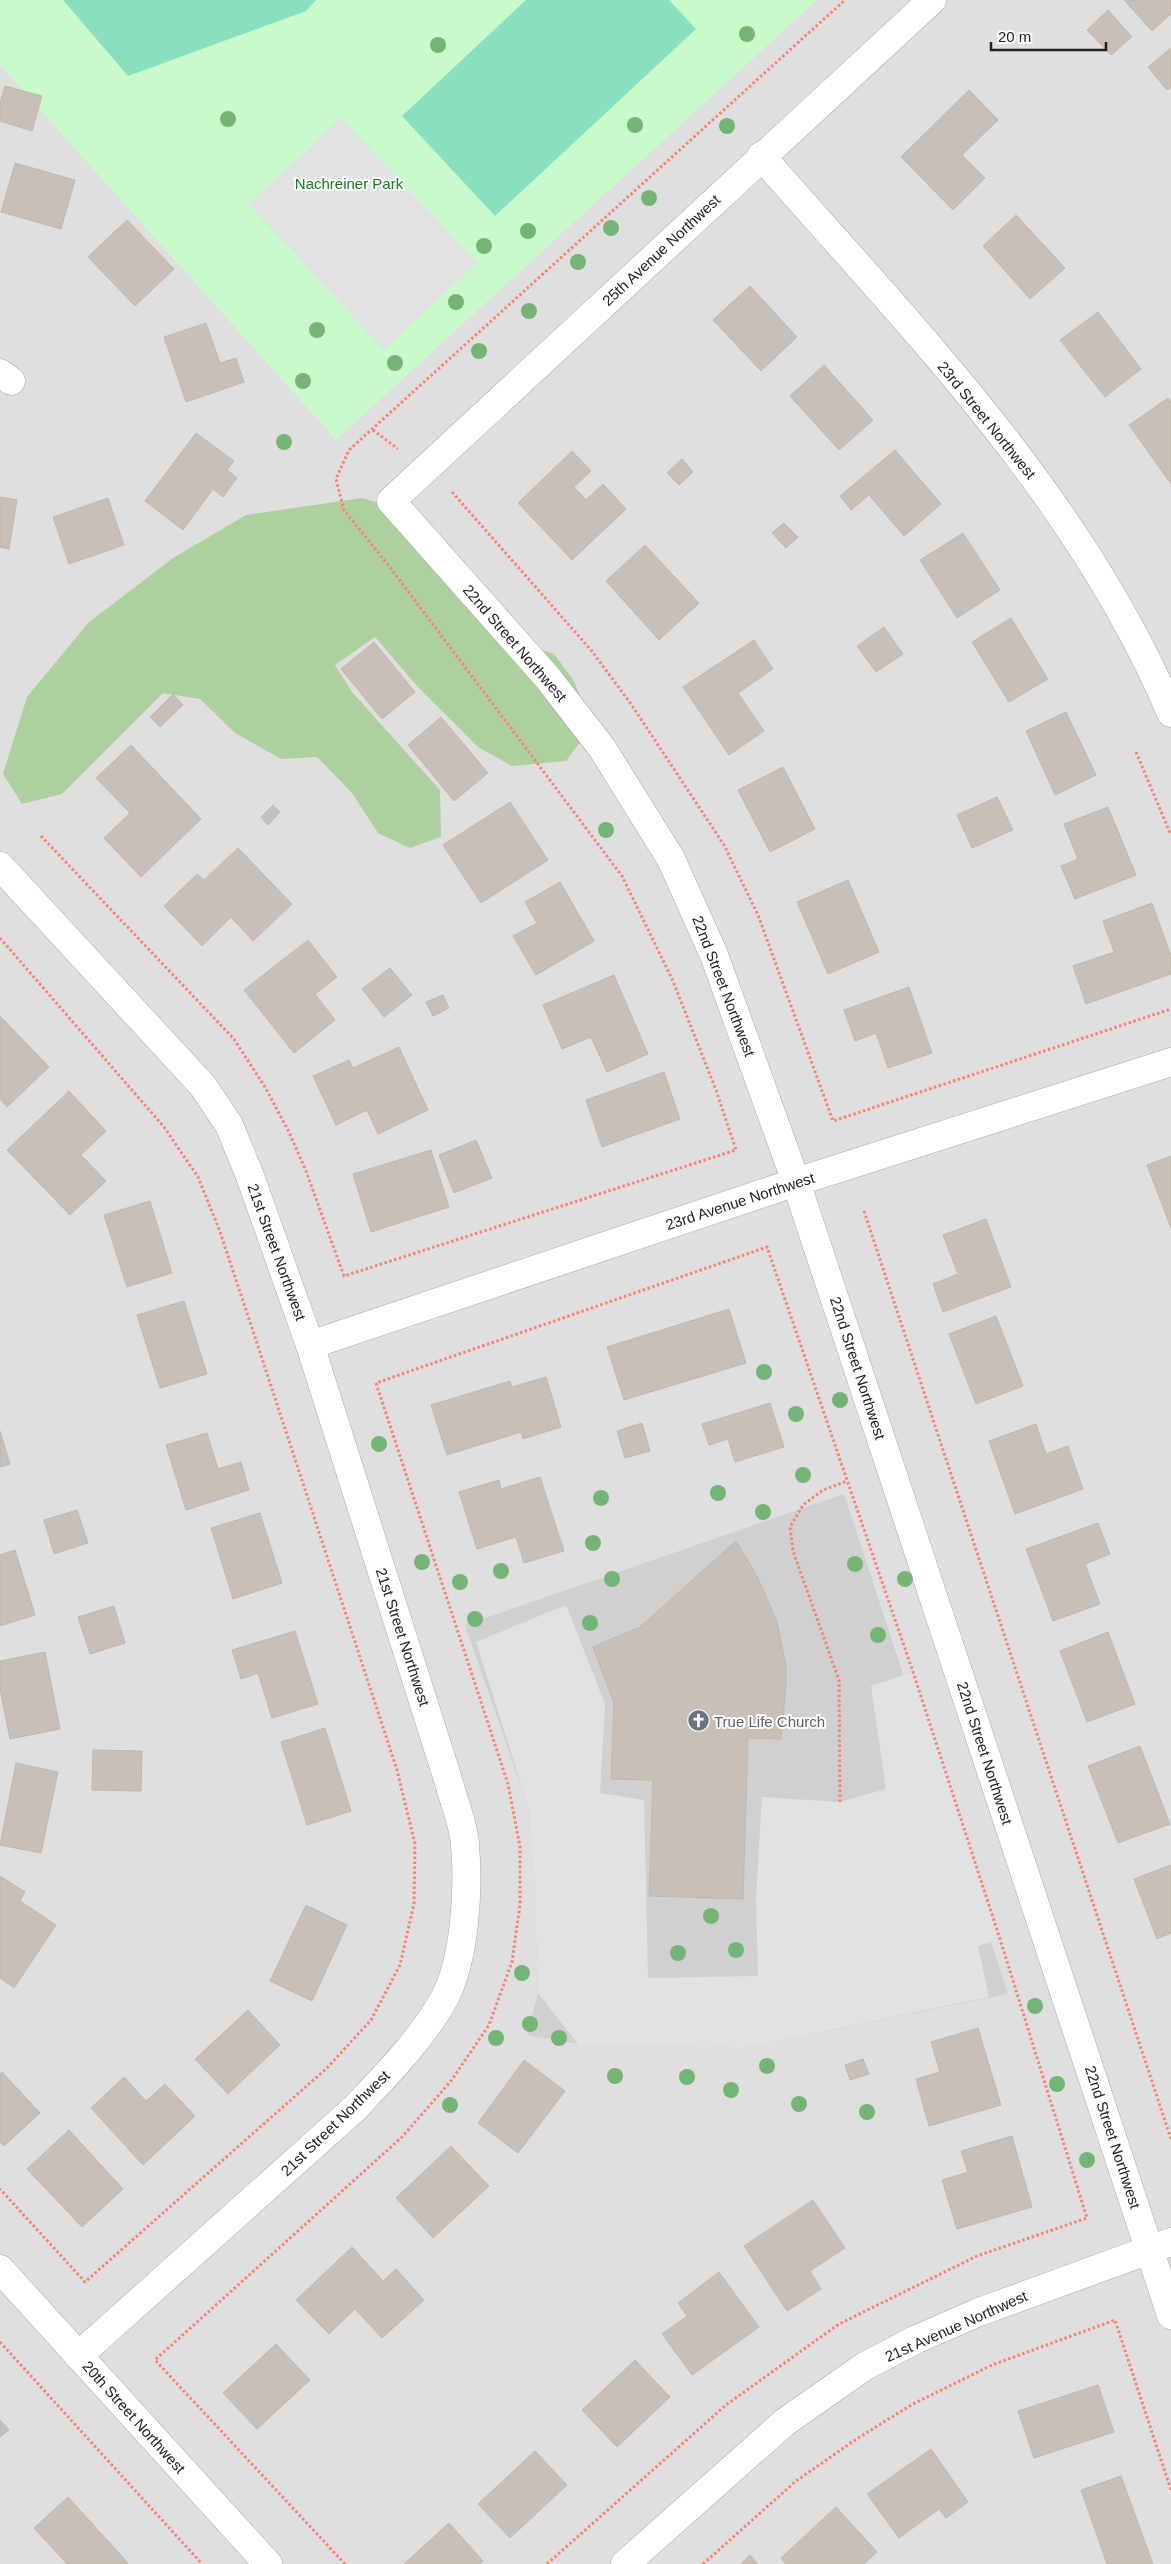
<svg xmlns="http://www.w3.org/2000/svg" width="1171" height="2564" viewBox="0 0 1171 2564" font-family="Arial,sans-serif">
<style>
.residential{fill:#e0dfdf}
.religious{fill:#d0d0d0}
.forest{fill:#add19e}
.park{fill:#c8facc}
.pitch{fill:#88e0be}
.parking{fill:#e2e2e2}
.building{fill:#c7bfb8;stroke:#c4b6ab}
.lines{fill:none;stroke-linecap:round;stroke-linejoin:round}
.street-casing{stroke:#a9a9a9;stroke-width:29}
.path{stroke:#fa8072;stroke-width:3;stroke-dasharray:2.5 2.5;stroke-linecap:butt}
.street{stroke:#fff;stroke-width:28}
.tree{fill:#74b475}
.labels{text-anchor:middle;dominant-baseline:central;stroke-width:4;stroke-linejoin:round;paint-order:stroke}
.park-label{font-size:15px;fill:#0c8416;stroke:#fff}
.street-label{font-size:15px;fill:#222;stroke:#fff}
.worship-label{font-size:15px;fill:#5b616d;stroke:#fff;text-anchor:start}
</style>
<rect width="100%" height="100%" fill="#f2efe9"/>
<rect class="residential" x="0" y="0" width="1171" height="2564"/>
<polygon class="religious" points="844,1494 1008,1994 744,2048 578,2044 527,2035 538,1993 534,1874 528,1806 465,1625"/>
<polygon class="forest" points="362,498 391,506 502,636 554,654 574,681 592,726 566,761 512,766 478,747 418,687 375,637 335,665 352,692 440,790 441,837 410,848 378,833 352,793 317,757 281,759 235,733 200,699 163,693 62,794 22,804 3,774 27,697 88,623 173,558 246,515"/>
<polygon class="park" points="0,0 817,0 336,440 0,65"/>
<g class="pitch">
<polygon points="63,0 316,0 306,11 128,76"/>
<polygon points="526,0 669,0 696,29 495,216 402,116"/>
</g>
<g class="parking">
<polygon points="341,118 477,263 384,350 248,204"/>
<polygon points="566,1605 605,1704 600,1793 644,1800 648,1978 758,1976 756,1898 762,1797 840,1802 886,1789 871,1686 913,1672 1000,1939 978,1946 989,1997 744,2048 578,2044 538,1993 534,1874 528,1806 476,1642"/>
</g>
<g class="building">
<polygon points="1124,0 1171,0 1171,14 1152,31"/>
<polygon points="1108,10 1132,37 1111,55 1087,30"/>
<polygon points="1171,48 1171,87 1167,90 1148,67"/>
<polygon points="5,86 42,96 32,131 0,121 0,103"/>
<polygon points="969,90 998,120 962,155 985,178 953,210 901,157"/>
<polygon points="15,163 75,180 61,229 1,212"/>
<polygon points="1016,215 1065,268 1030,299 983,246"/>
<polygon points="127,220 174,269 135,306 88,257"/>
<polygon points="750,286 797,337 761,371 713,320"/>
<polygon points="1098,312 1141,369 1105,397 1060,340"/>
<polygon points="206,323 220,363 236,358 244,382 186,402 164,337"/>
<polygon points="824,365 873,420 839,450 790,396"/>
<polygon points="1168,398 1171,402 1171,484 1129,425"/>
<polygon points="196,433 234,461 227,470 237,478 223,497 213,489 183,530 145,501"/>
<polygon points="895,450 941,504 904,536 869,495 851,510 840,496"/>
<polygon points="572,451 591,471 574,487 586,500 603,484 626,509 572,560 518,503"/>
<polygon points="682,459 693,472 679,485 667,473"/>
<polygon points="0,497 17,500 9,549 0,547"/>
<polygon points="108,498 124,545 69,564 53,517"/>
<polygon points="784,523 798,537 786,548 772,533"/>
<polygon points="963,533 1000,590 957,618 920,560"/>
<polygon points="645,545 699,603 659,640 606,581"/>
<polygon points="1011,618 1048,679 1009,702 972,642"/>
<polygon points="884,627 903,654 876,672 857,646"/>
<polygon points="754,640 773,669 738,693 764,731 729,755 683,687"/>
<polygon points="374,642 415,692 382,719 341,669"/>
<polygon points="173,694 183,705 160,727 150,717"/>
<polygon points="1066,712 1096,775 1055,795 1026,731"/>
<polygon points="441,717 488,773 454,801 408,745"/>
<polygon points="131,745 201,819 141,877 104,838 130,813 96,778"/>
<polygon points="783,767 815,829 770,852 738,790"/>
<polygon points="997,797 1013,830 972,848 957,815"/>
<polygon points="510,802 548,860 481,903 443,845"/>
<polygon points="273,805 280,812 268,825 261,817"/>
<polygon points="1108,807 1136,875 1075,899 1061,866 1078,859 1064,824"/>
<polygon points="238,848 292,904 253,941 231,917 202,946 164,906 197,874 204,880"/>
<polygon points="848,880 879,952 828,974 797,902"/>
<polygon points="560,882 594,941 536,975 513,936 537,923 525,902"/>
<polygon points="1152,903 1171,956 1171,974 1086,1004 1073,966 1114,952 1103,921"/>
<polygon points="308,940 337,977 315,994 335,1020 294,1053 244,990"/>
<polygon points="390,968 412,995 384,1017 362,989"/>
<polygon points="614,975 648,1054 607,1072 591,1037 562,1049 543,1005"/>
<polygon points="909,987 932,1053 888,1068 876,1033 855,1041 844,1010"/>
<polygon points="443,995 449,1008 433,1016 426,1002"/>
<polygon points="0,1016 49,1067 7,1107 0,1099"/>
<polygon points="399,1047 428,1110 378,1134 367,1110 336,1125 313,1076 349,1060 353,1068"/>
<polygon points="664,1072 680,1119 602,1147 586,1100"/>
<polygon points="69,1091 106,1131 81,1155 106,1181 70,1215 7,1150"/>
<polygon points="476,1140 492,1178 454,1193 439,1155"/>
<polygon points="431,1150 449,1207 371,1232 353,1174"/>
<polygon points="1171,1156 1171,1228 1147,1165"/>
<polygon points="150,1201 172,1273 127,1287 104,1215"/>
<polygon points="986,1219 1011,1287 943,1312 933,1284 958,1274 943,1235"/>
<polygon points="184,1301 207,1374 160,1388 137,1315"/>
<polygon points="729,1309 746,1363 624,1400 607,1347"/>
<polygon points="996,1316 1023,1386 976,1404 949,1334"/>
<polygon points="546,1377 561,1427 523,1439 521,1432 447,1455 431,1405 510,1381 512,1387"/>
<polygon points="770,1403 784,1447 735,1462 728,1439 709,1445 702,1424"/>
<polygon points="642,1423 650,1451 625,1458 617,1431"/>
<polygon points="1036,1424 1046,1454 1068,1446 1083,1489 1015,1514 989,1441"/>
<polygon points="0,1431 10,1464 0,1467"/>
<polygon points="207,1433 218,1469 241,1462 249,1490 186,1510 166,1445"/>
<polygon points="540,1477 564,1551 524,1563 516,1537 477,1549 459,1492 499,1480 501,1489"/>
<polygon points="77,1510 88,1543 54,1554 44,1520"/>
<polygon points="260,1513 282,1583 233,1599 211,1528"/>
<polygon points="1098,1523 1110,1554 1085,1564 1100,1604 1053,1621 1026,1549"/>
<polygon points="736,1541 757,1576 777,1622 786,1666 786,1684 781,1739 748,1738 743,1899 649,1896 653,1780 611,1779 614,1703 593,1647 640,1627"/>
<polygon points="15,1550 35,1615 0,1626 0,1555"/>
<polygon points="114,1606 125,1643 90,1654 78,1617"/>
<polygon points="295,1631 318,1704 272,1718 258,1673 241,1679 232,1650"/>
<polygon points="1108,1632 1135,1704 1087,1722 1060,1651"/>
<polygon points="45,1652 60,1729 10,1739 0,1689 0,1661"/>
<polygon points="325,1728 351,1811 307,1825 281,1742"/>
<polygon points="1140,1746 1170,1824 1118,1843 1088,1766"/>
<polygon points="93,1750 142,1751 141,1791 92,1790"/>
<polygon points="16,1763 58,1772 41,1853 0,1845"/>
<polygon points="1171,1865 1171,1933 1157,1939 1134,1879"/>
<polygon points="0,1876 25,1892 20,1901 56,1925 14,1988 0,1978"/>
<polygon points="306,1905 347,1925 312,2001 270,1981"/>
<polygon points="248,2010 280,2045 228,2094 195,2059"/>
<polygon points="978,2028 1001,2105 929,2126 916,2079 940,2072 931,2042"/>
<polygon points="863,2059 869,2074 850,2080 845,2065"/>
<polygon points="524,2060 565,2091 518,2153 478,2123"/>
<polygon points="2,2072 40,2113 4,2146 0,2142 0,2075"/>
<polygon points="124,2077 146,2101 165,2084 195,2116 143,2165 91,2108"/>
<polygon points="69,2130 123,2189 82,2227 27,2169"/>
<polygon points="1012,2136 1032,2207 957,2229 942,2180 968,2172 961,2151"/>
<polygon points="451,2146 489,2186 433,2238 396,2198"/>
<polygon points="813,2200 845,2248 810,2271 821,2289 787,2311 744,2246"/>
<polygon points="352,2247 383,2281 396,2269 424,2300 382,2338 355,2309 329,2334 296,2300"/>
<polygon points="719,2272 759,2327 692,2375 662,2334 687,2316 678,2303"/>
<polygon points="276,2344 310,2380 257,2429 223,2393"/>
<polygon points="635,2360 670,2397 617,2447 582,2410"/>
<polygon points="1098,2385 1114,2432 1034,2458 1018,2411"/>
<polygon points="0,2420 9,2430 0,2437"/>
<polygon points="931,2449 968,2502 946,2518 939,2509 899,2538 867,2494"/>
<polygon points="535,2451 567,2485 510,2538 478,2504"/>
<polygon points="1121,2476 1153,2564 1107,2564 1081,2490"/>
<polygon points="68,2497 128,2563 127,2564 67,2564 34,2528"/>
<polygon points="836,2507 877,2552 864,2564 786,2564 781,2558"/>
<polygon points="449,2523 483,2561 480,2564 404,2564"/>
<polygon points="750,2555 758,2564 741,2564"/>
</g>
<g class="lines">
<defs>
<g id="street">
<polyline points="932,0 391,501 547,677 602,748 671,859 714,955 796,1182 1171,2315"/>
<path d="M761,156C913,329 1080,498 1171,713"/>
<polyline points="0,373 11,381"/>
<path d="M0,866L203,1086L229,1125L250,1176L310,1345L450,1786C455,1805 464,1826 465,1845C469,1889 465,1960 444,1999C421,2040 387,2074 355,2108L78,2356"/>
<polyline points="310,1345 796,1182 1171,1062"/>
<polyline points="0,2269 268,2564"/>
<polyline points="625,2564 785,2422 865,2366 917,2339 979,2312 1171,2242"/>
</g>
</defs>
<use href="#street" class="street-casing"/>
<g class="path">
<polyline points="373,430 398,449"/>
<polyline points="452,492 591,650 631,704 724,845 758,915 833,1121 1171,1009"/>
<polyline points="1136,752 1171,835"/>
<polyline points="41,836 234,1039 265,1087 288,1130 306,1171 344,1276 736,1150 716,1090 673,981 622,876 389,566 344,510 336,479 349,450 845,0"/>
<polyline points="0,938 164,1127 198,1177 219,1229 253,1331 397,1770 415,1844 414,1904 400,1965 371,2020 327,2068 85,2282 0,2189"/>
<polyline points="864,1211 1171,2139"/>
<polyline points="840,1802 839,1680 793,1551 790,1527 803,1505 823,1490 847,1481"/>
<polyline points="0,2342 202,2564"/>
<polyline points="345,2564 155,2360 402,2137 451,2081 489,2025 512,1962 520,1905 520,1847 508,1784 376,1383 767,1247 913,1672 1000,1939 1087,2218 977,2256 839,2324 726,2405 547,2564"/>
<polyline points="703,2564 796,2481 858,2438 913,2404 992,2365 1115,2320 1171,2490"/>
</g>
<use href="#street" class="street"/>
</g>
<g class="tree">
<circle cx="747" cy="34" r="8"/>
<circle cx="438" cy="45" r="8"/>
<circle cx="228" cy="119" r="8"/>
<circle cx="635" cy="125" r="8"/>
<circle cx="727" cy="126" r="8"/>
<circle cx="649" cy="198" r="8"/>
<circle cx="611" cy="228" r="8"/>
<circle cx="528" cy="231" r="8"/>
<circle cx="484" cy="246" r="8"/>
<circle cx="578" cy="262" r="8"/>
<circle cx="456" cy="302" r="8"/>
<circle cx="529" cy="311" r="8"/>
<circle cx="317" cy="330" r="8"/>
<circle cx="479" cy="351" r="8"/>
<circle cx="395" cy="363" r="8"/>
<circle cx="303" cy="381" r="8"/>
<circle cx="284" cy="442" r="8"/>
<circle cx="606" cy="830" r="8"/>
<circle cx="764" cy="1372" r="8"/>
<circle cx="840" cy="1400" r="8"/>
<circle cx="796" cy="1414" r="8"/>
<circle cx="379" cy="1444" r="8"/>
<circle cx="803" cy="1475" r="8"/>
<circle cx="718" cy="1493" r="8"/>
<circle cx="601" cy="1498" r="8"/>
<circle cx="763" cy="1512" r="8"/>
<circle cx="593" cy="1543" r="8"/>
<circle cx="422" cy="1562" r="8"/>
<circle cx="855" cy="1564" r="8"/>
<circle cx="501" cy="1571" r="8"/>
<circle cx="612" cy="1579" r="8"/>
<circle cx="905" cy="1579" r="8"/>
<circle cx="460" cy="1582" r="8"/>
<circle cx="475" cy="1619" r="8"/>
<circle cx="590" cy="1623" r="8"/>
<circle cx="878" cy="1635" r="8"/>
<circle cx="711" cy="1916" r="8"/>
<circle cx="736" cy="1950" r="8"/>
<circle cx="678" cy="1953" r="8"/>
<circle cx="522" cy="1973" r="8"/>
<circle cx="1035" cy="2006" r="8"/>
<circle cx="530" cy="2024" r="8"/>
<circle cx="496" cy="2038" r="8"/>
<circle cx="559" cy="2038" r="8"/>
<circle cx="767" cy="2066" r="8"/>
<circle cx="615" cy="2076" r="8"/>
<circle cx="687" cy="2077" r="8"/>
<circle cx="1057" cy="2084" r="8"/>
<circle cx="731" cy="2090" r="8"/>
<circle cx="799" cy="2104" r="8"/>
<circle cx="450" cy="2105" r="8"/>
<circle cx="867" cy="2112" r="8"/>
<circle cx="1087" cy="2160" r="8"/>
</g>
<defs>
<symbol id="church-disc" viewBox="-11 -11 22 22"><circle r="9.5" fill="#6b7280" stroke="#fff"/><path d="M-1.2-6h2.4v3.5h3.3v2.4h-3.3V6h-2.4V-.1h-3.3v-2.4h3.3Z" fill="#fff"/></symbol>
</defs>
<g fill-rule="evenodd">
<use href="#church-disc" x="686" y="1708" width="25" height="25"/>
</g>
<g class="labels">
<g class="park-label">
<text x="349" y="183">Nachreiner Park</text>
</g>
<g class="street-label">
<text transform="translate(661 250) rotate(-43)">25th Avenue Northwest</text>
<text transform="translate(987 420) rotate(51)">23rd Street Northwest</text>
<text transform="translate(515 643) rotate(49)">22nd Street Northwest</text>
<text transform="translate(724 986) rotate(69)">22nd Street Northwest</text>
<text transform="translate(740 1201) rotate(-18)">23rd Avenue Northwest</text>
<text transform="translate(277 1252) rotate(70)">21st Street Northwest</text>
<text transform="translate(858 1368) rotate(72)">22nd Street Northwest</text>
<text transform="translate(403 1637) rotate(72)">21st Street Northwest</text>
<text transform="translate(985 1753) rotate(72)">22nd Street Northwest</text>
<text transform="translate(335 2123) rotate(-44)">21st Street Northwest</text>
<text transform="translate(1113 2137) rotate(72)">22nd Street Northwest</text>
<text transform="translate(956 2326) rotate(-24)">21st Avenue Northwest</text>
<text transform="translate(134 2417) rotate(48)">20th Street Northwest</text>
</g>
<g class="worship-label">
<text x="714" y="1721">True Life Church</text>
</g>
</g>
<path d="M991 42v8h115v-8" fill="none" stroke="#222222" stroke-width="2.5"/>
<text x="998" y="42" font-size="15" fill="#222222" stroke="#ffffff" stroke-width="4" paint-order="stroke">20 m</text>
</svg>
